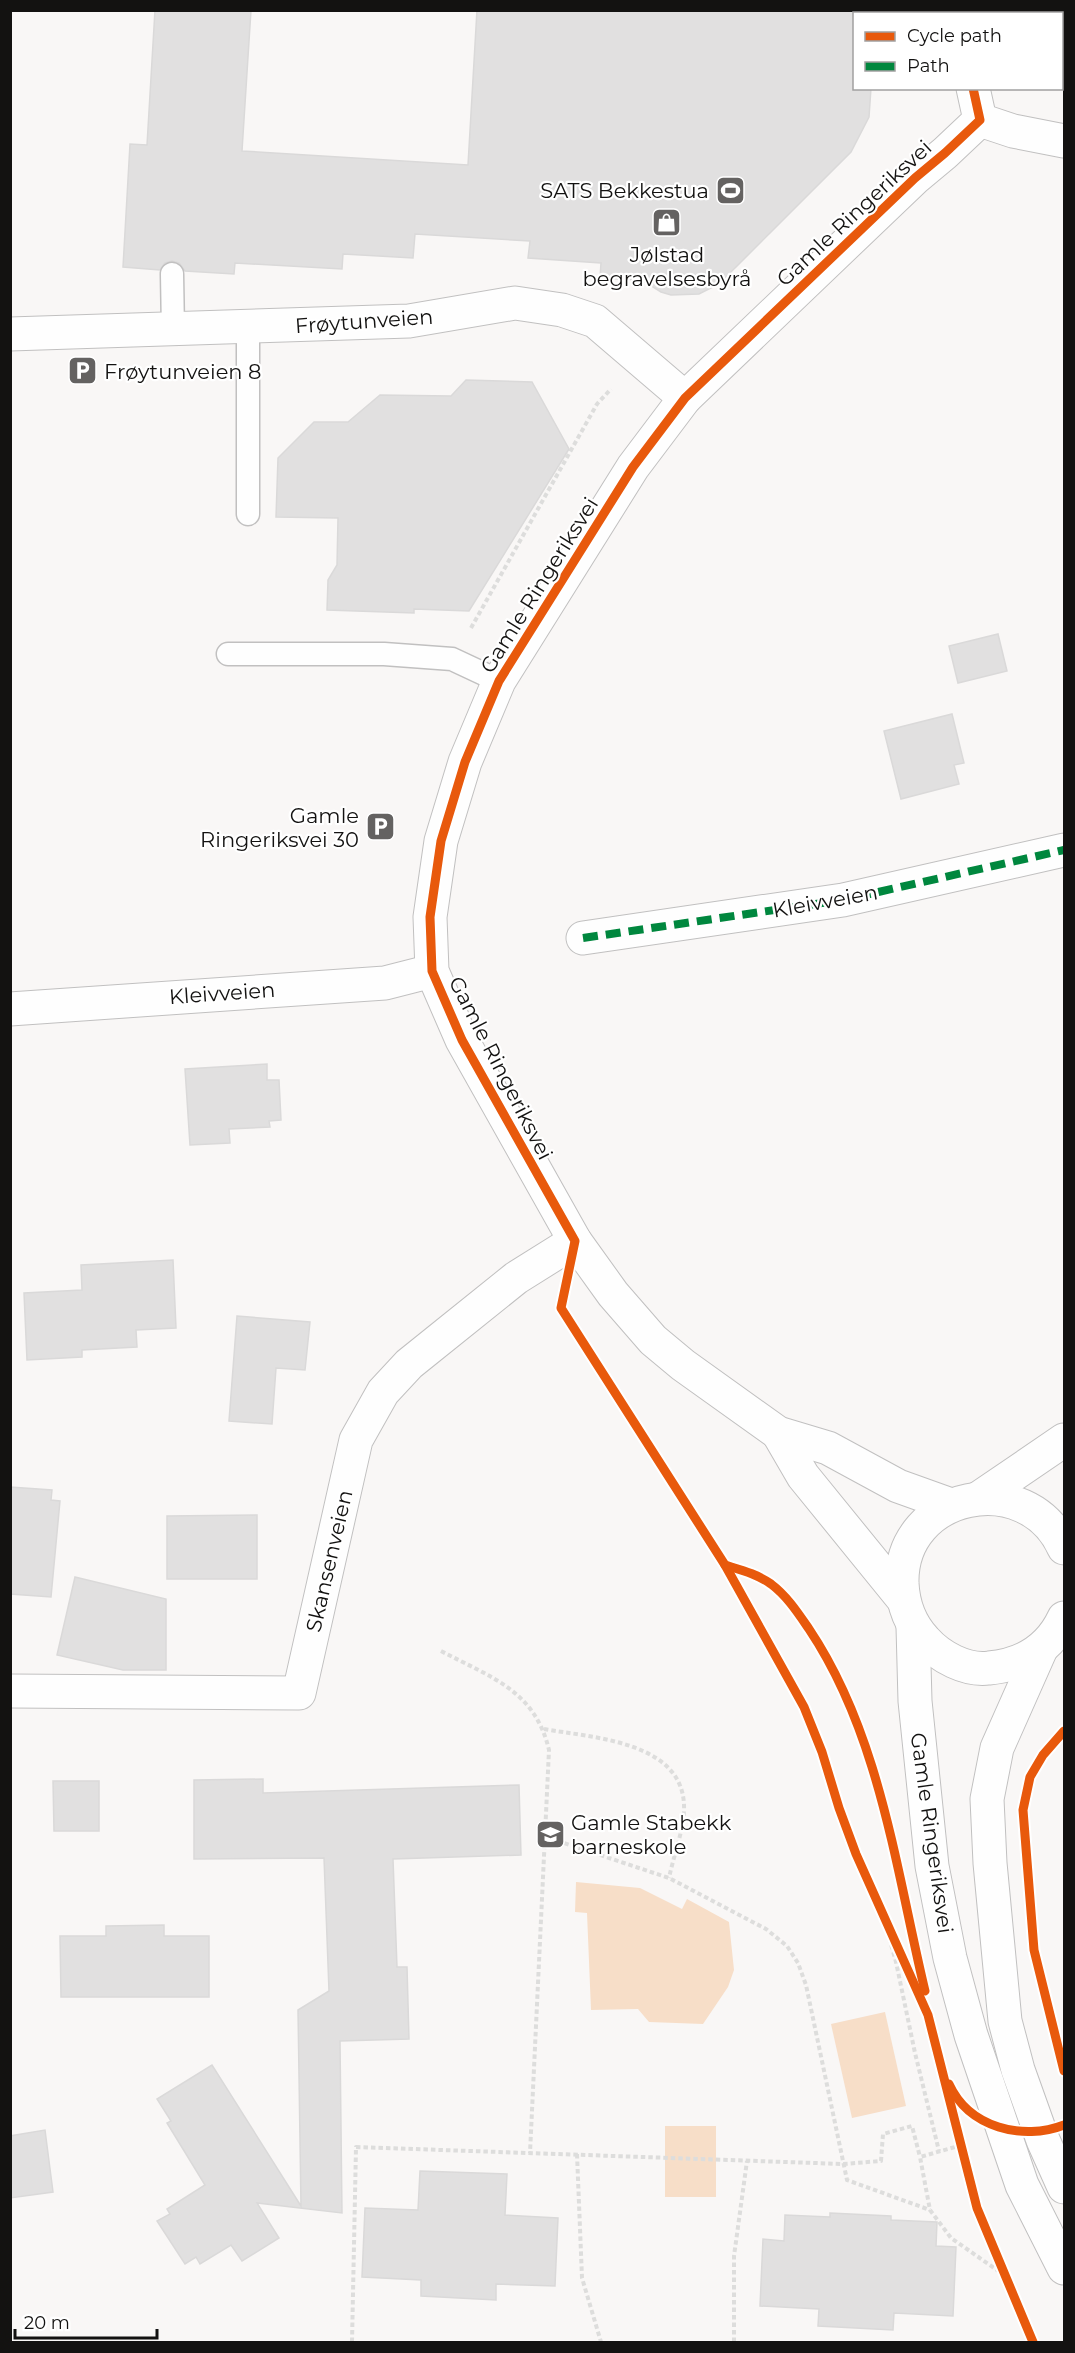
<svg xmlns="http://www.w3.org/2000/svg" width="1075" height="2353" viewBox="0 0 1075 2353" font-family="Montserrat,sans-serif">
<style>
.green{fill:#f7dec8}
.building{fill:#e1e0e0;stroke:#dad9d9;stroke-width:1.5}
.lines{fill:none;stroke-linecap:round;stroke-linejoin:round}
.service-casing{stroke:#c1c0c0;stroke-width:25}
.minor-casing{stroke:#c1c0c0;stroke-width:35}
.tertiary-casing{stroke:#c1c0c0;stroke-width:35}
.secondary-casing{stroke:#c1c0c0;stroke-width:35}
.path{stroke:#dddddc;stroke-width:4;stroke-dasharray:4.5 3;stroke-linecap:butt}
.service{stroke:#fefefe;stroke-width:22}
.minor{stroke:#fefefe;stroke-width:33}
.tertiary{stroke:#fefefe;stroke-width:33}
.secondary{stroke:#fefefe;stroke-width:33}
.quiet{stroke:#00873e;stroke-width:8;stroke-dasharray:15 8;stroke-linecap:butt}
.cycleway-casing{stroke:#fff;stroke-width:13}
.cycleway{stroke:#e8590c;stroke-width:9}
.labels{text-anchor:middle;dominant-baseline:central;stroke-width:4.5;stroke-linejoin:round;paint-order:stroke}
.poi-label{font-size:21px;fill:#131211;stroke:#fff;text-anchor:end}
.street-label{font-size:21px;fill:#131211;stroke:#fff}
</style>
<rect width="100%" height="100%" fill="#f9f7f6"/>
<g class="green">
<polygon points="576,1882 640,1888 682,1909 687,1899 729,1922 734,1970 728,1987 703,2024 649,2022 638,2009 591,2010 587,1913 575,1912"/>
<polygon points="885,2012 906,2106 852,2118 831,2024"/>
<rect x="665" y="2126" width="51" height="71"/>
</g>
<g class="building">
<polygon points="155,10 251,10 242,151 468,165 477,10 855,10 855,88 871,88 869,117 851,152 719,284 699,294 671,295 661,292 642,280 600,278 601,263 528,258 530,241 415,234 413,258 343,254 342,269 235,263 234,274 185,271 179,263 172,261 165,263 160,270 123,267 130,144 147,145"/>
<polygon points="466,380 532,382 569,449 469,611 414,609 414,613 327,610 328,580 337,565 338,518 276,517 278,458 314,422 348,422 380,395 451,396"/>
<polygon points="998,634 1007,671 958,683 949,646"/>
<polygon points="952,714 964,763 954,765 959,784 901,799 884,731"/>
<polygon points="267,1064 267,1080 279,1080 281,1120 269,1121 270,1127 229,1129 230,1143 190,1145 185,1069"/>
<polygon points="173,1260 176,1328 136,1330 137,1347 82,1350 82,1357 27,1360 24,1293 82,1290 81,1265"/>
<polygon points="237,1316 310,1322 305,1370 276,1368 272,1424 229,1421"/>
<polygon points="10,1487 52,1490 51,1500 60,1501 51,1597 10,1594"/>
<polygon points="257,1515 257,1579 167,1579 167,1516"/>
<polygon points="75,1577 166,1599 166,1670 123,1670 57,1655"/>
<polygon points="263,1779 263,1793 519,1785 521,1855 393,1859 397,1967 407,1967 409,2039 340,2041 342,2213 257,2203 279,2238 242,2261 231,2245 200,2264 196,2257 185,2264 157,2221 170,2214 167,2209 205,2185 167,2123 171,2121 157,2099 212,2065 301,2206 298,2010 329,1991 324,1858 194,1859 194,1780"/>
<polygon points="53,1781 99,1781 99,1831 54,1831"/>
<polygon points="164,1925 164,1936 209,1936 209,1997 61,1997 60,1936 106,1936 106,1926"/>
<polygon points="45,2130 53,2192 10,2198 10,2136"/>
<polygon points="420,2171 507,2174 505,2215 558,2218 555,2286 496,2284 496,2300 421,2296 421,2280 362,2277 365,2208 418,2210"/>
<polygon points="830,2213 891,2216 891,2220 937,2222 936,2246 956,2247 953,2316 894,2313 893,2330 818,2326 819,2309 760,2306 763,2239 784,2241 785,2215 830,2217"/>
</g>
<g class="lines">
<defs>
<g id="service">
<polyline points="172,274 173,331"/>
<polyline points="248,514 248,327"/>
<polyline points="228,654 384,654 452,659 499,681"/>
</g>
<g id="minor">
<polyline points="980,120 1013,131 1064,141"/>
<polyline points="10,334 409,321 515,303 562,310 595,321 685,398"/>
<polyline points="583,938 843,900 1064,850"/>
<polyline points="10,1009 385,983 432,971"/>
<polyline points="10,1691 299,1693 356,1440 383,1392 409,1364 516,1278 575,1241"/>
</g>
<g id="tertiary">
<polyline points="974,14 974,10"/>
<polyline points="778,1433 803,1476 903,1599"/>
<polyline points="951,1505 898,1486 828,1448 778,1433 683,1365 653,1340 613,1294 575,1241 462,1040 432,971 430,917 441,841 465,762 499,681 633,467 685,398 915,178 945,153 980,120 973,88"/>
</g>
<g id="secondary">
<polyline points="979,1498 1064,1440"/>
<path d="M1064,1548C1027,1466 900,1492 902,1583C903,1605 910,1624 925,1640C940,1657 966,1671 989,1668C1023,1665 1050,1648 1064,1618"/>
<polyline points="913,1627 915,1701 932,1866 950,1958 971,2035 1022,2185 1064,2268"/>
<polyline points="1041,1649 997,1748 987,1799 990,1863 1005,2021 1018,2070 1043,2140 1064,2187"/>
</g>
</defs>
<use href="#service" class="service-casing"/>
<use href="#minor" class="minor-casing"/>
<use href="#tertiary" class="tertiary-casing"/>
<use href="#secondary" class="secondary-casing"/>
<g class="path">
<polyline points="471,628 597,404 611,389"/>
<path d="M441,1651C490,1677 535,1690 549,1750L530,2153"/>
<path d="M544,1729C593,1738 687,1741 684,1811C683,1832 673,1858 669,1878"/>
<polyline points="543,1836 669,1878 766,1929 787,1946 798,1963 806,1985 847,2180 930,2210"/>
<polyline points="883,1916 896,1962 915,2053 939,2151"/>
<polyline points="962,2145 920,2157 930,2210 951,2238 1007,2277"/>
<polyline points="577,2154 582,2278 601,2342"/>
<polyline points="352,2342 356,2147 843,2164 881,2161 883,2134 912,2126 920,2157"/>
<polyline points="734,2342 734,2256 747,2161"/>
</g>
<use href="#service" class="service"/>
<use href="#minor" class="minor"/>
<use href="#tertiary" class="tertiary"/>
<use href="#secondary" class="secondary"/>
<polyline class="quiet" points="583,938 843,900 1064,850"/>
<defs>
<g id="cycleway">
<polyline points="973,88 980,120 945,153 915,178 685,398 633,467 499,681 465,762 441,841 430,917 432,971 462,1040 575,1241 561,1308 725,1565 804,1707 822,1752 839,1808 856,1854 928,2015 977,2208 1033,2342"/>
<path d="M725,1565C741,1570 757,1574 771,1584C787,1596 798,1613 809,1629C880,1735 896,1870 925,1991"/>
<polyline points="1064,1731 1043,1755 1030,1777 1023,1810 1034,1950 1064,2071"/>
<path d="M949,2084C969,2128 1023,2141 1064,2125"/>
</g>
</defs>
<use href="#cycleway" class="cycleway-casing"/>
<use href="#cycleway" class="cycleway"/>
</g>
<defs>
<symbol id="stadium-square" viewBox="-11 -11 22 22"><rect x="-9" y="-9" width="18" height="18" rx="4" fill="#646261" stroke="#fff"/><path d="M0-5a6.5 5 0 1 0 0 10a6.5 5 0 1 0 0-10ZM-3.5-1.8h7v3.6h-7Z" fill="#fff"/></symbol>
<symbol id="shop-square" viewBox="-11 -11 22 22"><rect x="-9" y="-9" width="18" height="18" rx="4" fill="#646261" stroke="#fff"/><path d="M-5-2.5h2.3a2.7 3.5 0 0 1 5.4 0H5L5.5 6h-11ZM-1.5-2.5h3a1.5 2.3 0 0 0-3 0Z" fill="#fff"/></symbol>
<symbol id="parking-square" viewBox="-11 -11 22 22"><rect x="-9" y="-9" width="18" height="18" rx="4" fill="#646261" stroke="#fff"/><path d="M-3.5-5.5H1a3.5 3.5 0 0 1 0 7H-1V5.5H-3.5ZM-1-3.4V-.6H.8a1.4 1.4 0 0 0 0-2.8Z" fill="#fff"/></symbol>
<symbol id="school-square" viewBox="-11 -11 22 22"><rect x="-9" y="-9" width="18" height="18" rx="4" fill="#646261" stroke="#fff"/><path d="M0-5L7-2L0 1L-7-2ZM-4 1L0 2.5L4 1V4Q0 6-4 4Z" fill="#fff"/></symbol>
</defs>
<g fill-rule="evenodd">
<use href="#stadium-square" x="714" y="174" width="33" height="33"/>
<use href="#shop-square" x="650" y="206" width="33" height="33"/>
<use href="#parking-square" x="66" y="354" width="33" height="33"/>
<use href="#parking-square" x="364" y="810" width="33" height="33"/>
<use href="#school-square" x="534" y="1818" width="33" height="33"/>
</g>
<g class="labels">
<g class="poi-label">
<text x="709" y="190">SATS Bekkestua</text>
<text x="667" y="254" text-anchor="middle">Jølstad<tspan x="667" dy="24">begravelsesbyrå</tspan></text>
<text x="104" y="371" text-anchor="start">Frøytunveien 8</text>
<text x="359" y="815">Gamle<tspan x="359" dy="24">Ringeriksvei 30</tspan></text>
<text x="571" y="1822" text-anchor="start">Gamle Stabekk<tspan x="571" dy="24">barneskole</tspan></text>
</g>
<g class="street-label">
<text transform="translate(854 213) rotate(-43)">Gamle Ringeriksvei</text>
<text transform="translate(364 321) rotate(-4)">Frøytunveien</text>
<text transform="translate(539 585) rotate(-58)">Gamle Ringeriksvei</text>
<text transform="translate(825 901) rotate(-10)">Kleivveien</text>
<text transform="translate(222 993) rotate(-4)">Kleivveien</text>
<text transform="translate(501 1068) rotate(63)">Gamle Ringeriksvei</text>
<text transform="translate(329 1561) rotate(-77)">Skansenveien</text>
<text transform="translate(932 1833) rotate(82)">Gamle Ringeriksvei</text>
</g>
</g>
<rect width="1075" height="2353" fill="none" stroke="#131211" stroke-width="24"/>
<rect x="853" y="12" width="210" height="78" fill="#ffffff" stroke="#a1a0a0" stroke-width="1.5"/>
<rect x="865" y="32" width="30" height="9" fill="#e8590c" stroke="#a1a0a0" stroke-width="1.5"/>
<text x="907" y="42" font-size="18" fill="#131211">Cycle path</text>
<rect x="865" y="62" width="30" height="9" fill="#00873e" stroke="#a1a0a0" stroke-width="1.5"/>
<text x="907" y="72" font-size="18" fill="#131211">Path</text>
<path d="M15 2329v9h142v-9" fill="none" stroke="#131211" stroke-width="3"/>
<text x="24" y="2329" font-size="18" fill="#131211" stroke="#ffffff" stroke-width="4.5" paint-order="stroke">20 m</text>
</svg>
